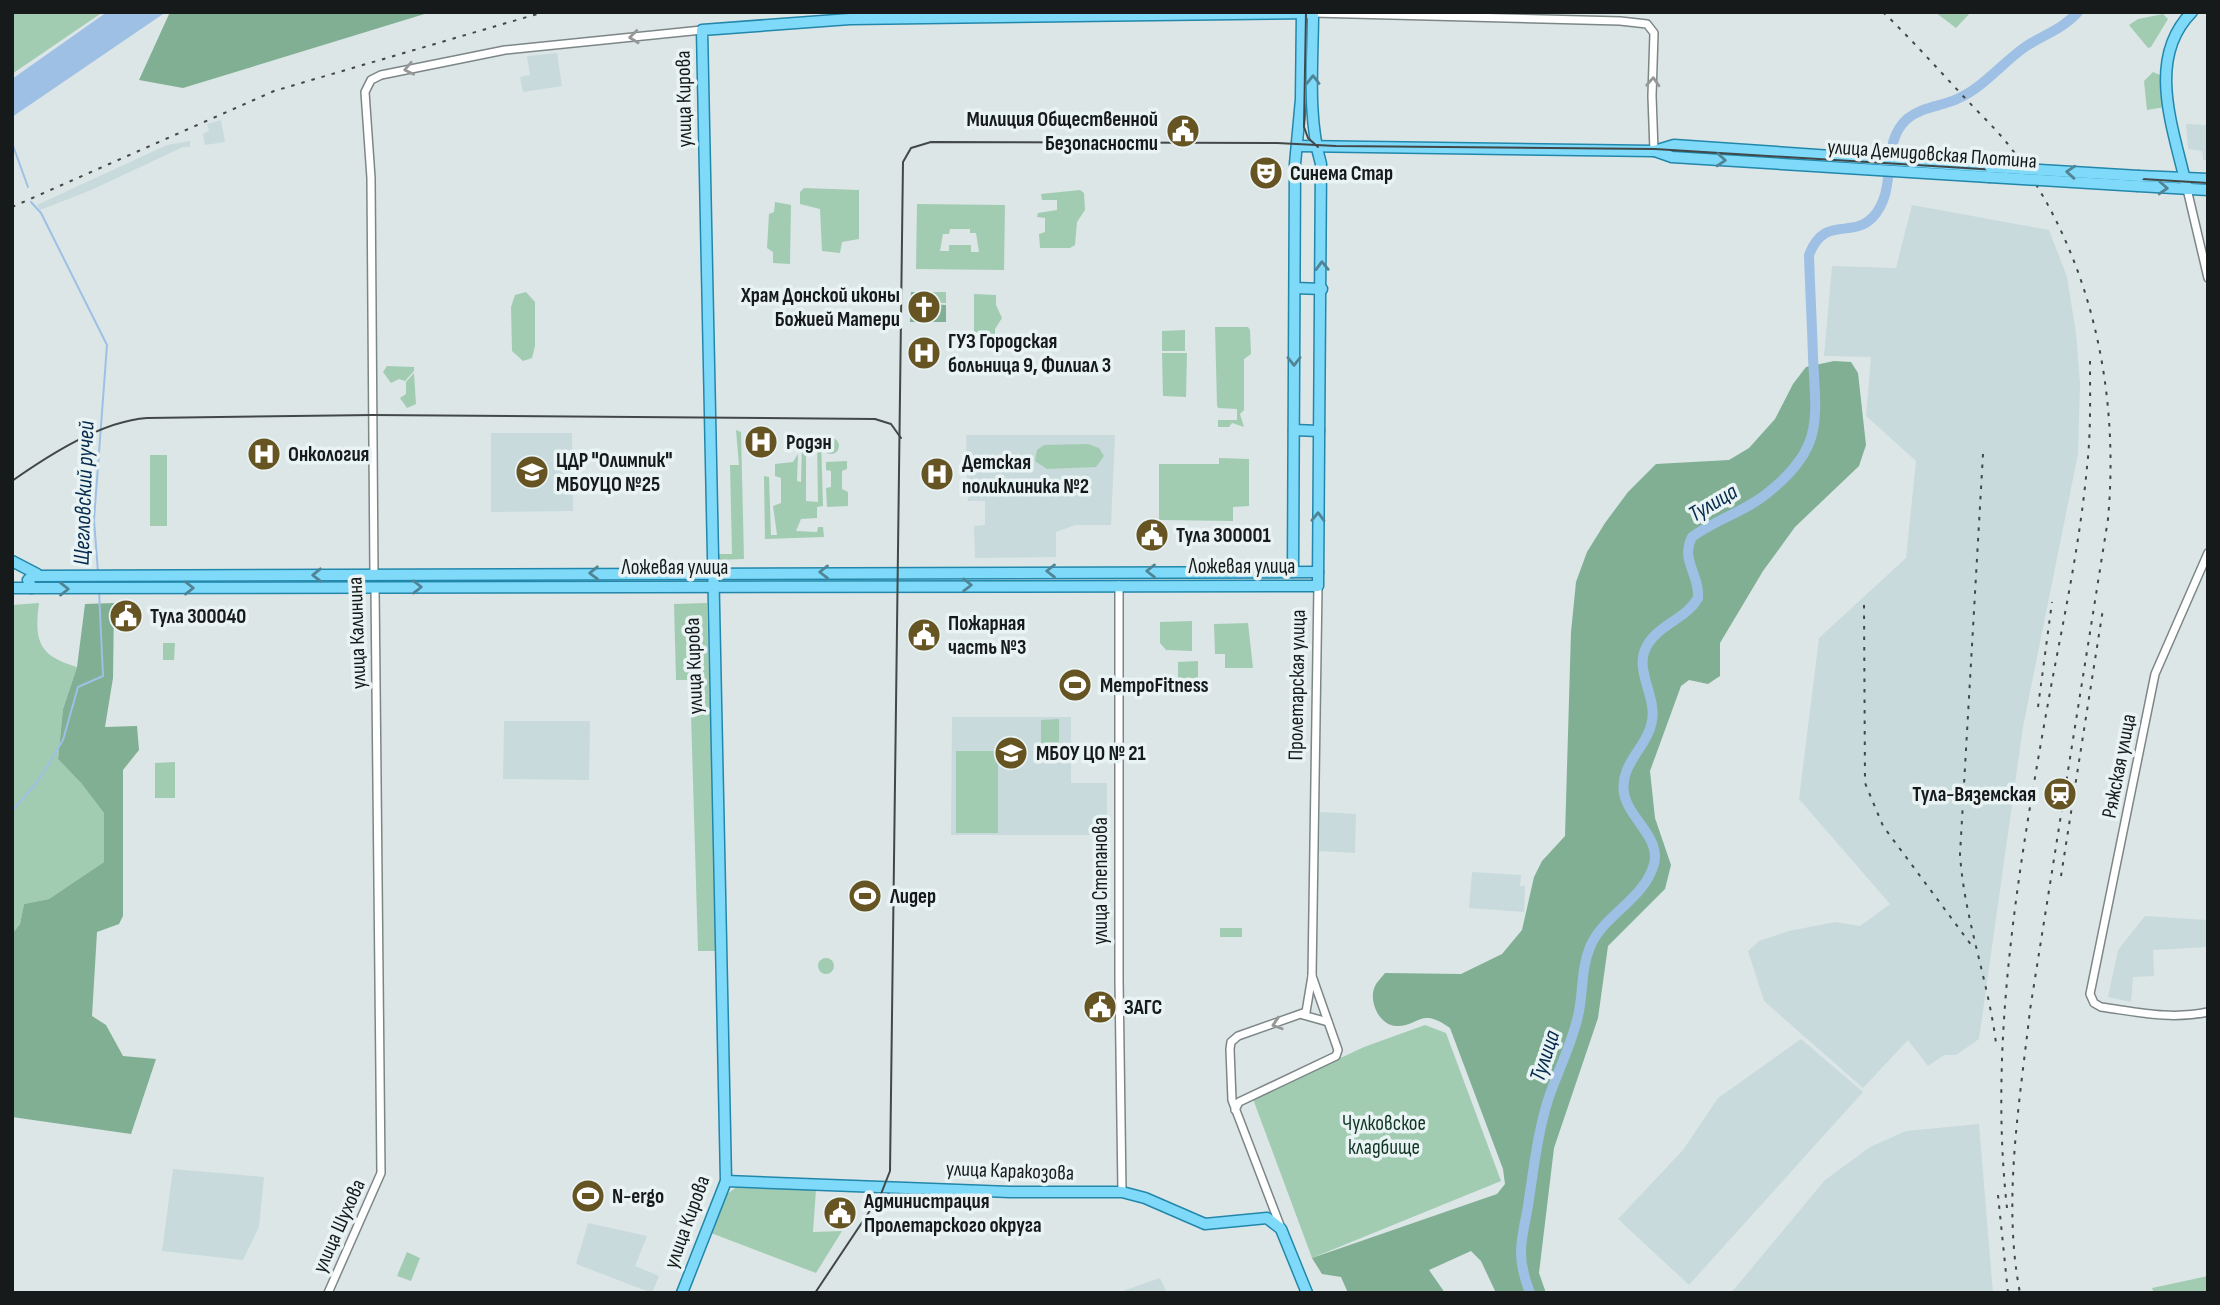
<svg xmlns="http://www.w3.org/2000/svg" width="2220" height="1305" viewBox="0 0 2220 1305" font-family="'Sofia Sans Condensed',sans-serif">
<style>
.built{fill:#c8dadc}
.green{fill:#a2ccb2;fill-rule:evenodd}
.forest{fill:#80af93}
.water{fill:#9ec0e4}
.lines{fill:none;stroke-linecap:round;stroke-linejoin:round}
.stream{stroke:#9ec0e4;stroke-width:2}
.river{stroke:#9ec0e4;stroke-width:10}
.minor-casing{stroke:#7d8687;stroke-width:10}
.major-casing{stroke:#2287aa;stroke-width:13}
.minor{stroke:#fff;stroke-width:7}
.major{stroke:#7fdafa;stroke-width:10}
.tram{stroke:#424747;stroke-width:2}
.rail{stroke:#424747;stroke-width:2;stroke-dasharray:3.5 7;stroke-linecap:butt}
.major-bridge-casing{stroke:#2287aa;stroke-width:13;stroke-linecap:butt}
.major-bridge{stroke:#7fdafa;stroke-width:10}
.oneway{stroke:#969898}
.oneway2{stroke:#508495}
.labels{text-anchor:middle;dominant-baseline:central;stroke-width:7;stroke-linejoin:round;paint-order:stroke}
.street-label{font-size:21px;fill:#161a1a;stroke:#e9f3f4}
.poi-label{font-size:21px;font-weight:bold;fill:#161a1a;stroke:#e9f3f4;text-anchor:start}
.park-label{font-size:21px;fill:#103623;stroke:#e9f3f4}
.water-label{font-size:23px;font-style:italic;fill:#052a4d;stroke:#e9f3f4}
</style>
<rect width="100%" height="100%" fill="#dce6e7"/>
<g class="built">
<polygon points="557,53 562,86 523,92 520,77 530,75 527,56"/>
<polygon points="221,120 225,142 205,145 203,134 209,131 207,124"/>
<polygon points="2186,124 2208,125 2208,160 2203,160 2202,151 2188,149"/>
<polygon points="190,141 190,147 183,147 89,191 40,210 37,205 167,145"/>
<polygon points="1912,205 2049,230 2067,277 2076,333 2080,384 2078,454 2023,727 1979,1039 1956,1055 1944,1055 1928,1066 1908,1040 1863,1088 1764,1001 1748,951 1759,941 1789,931 1835,922 1860,926 1890,904 1799,799 1819,638 1906,558 1916,461 1866,416 1871,357 1824,356 1832,266 1896,268"/>
<polygon points="491,433 572,433 573,511 491,512"/>
<polygon points="966,435 1115,435 1111,525 1075,525 1056,532 1056,557 975,558 974,526 985,525 985,501 968,501"/>
<polygon points="952,717 1071,717 1071,783 1107,783 1107,835 951,835"/>
<polygon points="504,721 590,721 589,780 503,779"/>
<polygon points="1320,812 1356,814 1355,853 1319,851"/>
<polygon points="1472,872 1521,875 1520,886 1525,886 1524,912 1469,908"/>
<polygon points="2145,916 2208,920 2208,947 2153,950 2154,976 2133,977 2131,1002 2108,997 2118,950"/>
<polygon points="1801,1039 1863,1092 1689,1285 1618,1219 1683,1150 1718,1098"/>
<polygon points="1979,1124 1993,1293 1731,1293 1825,1180 1870,1147 1906,1131"/>
<polygon points="173,1169 264,1177 259,1227 243,1260 162,1251"/>
<polygon points="588,1223 647,1236 635,1266 659,1276 652,1293 576,1264"/>
<polygon points="1160,1278 1167,1293 1117,1293"/>
</g>
<g class="green">
<polygon points="12,12 103,12 12,74"/>
<polygon points="1935,12 1971,12 1956,28"/>
<polygon points="2163,14 2168,19 2151,47 2148,48 2129,25 2138,19"/>
<polygon points="2153,72 2160,75 2165,107 2147,110 2144,81"/>
<polygon points="804,188 859,190 859,239 842,242 840,253 822,251 820,209 800,204 800,192"/>
<polygon points="1080,190 1084,193 1085,210 1077,222 1075,245 1070,248 1040,248 1039,234 1045,232 1045,218 1037,217 1038,213 1057,210 1057,200 1042,200 1041,194"/>
<polygon points="775,202 791,205 790,264 773,263 773,252 767,248 769,214 774,212"/>
<path d="M917,204L1005,205L1004,270L916,269ZM950,229H970V233H976L979,252H971V245H949V251H940L943,234H949Z"/>
<polygon points="526,292 535,302 535,346 532,358 523,361 512,351 511,307 515,295"/>
<polygon points="925,292 946,292 946,303 932,303 932,299 925,299"/>
<polygon points="974,294 996,295 996,305 1002,318 995,329 995,344 974,344"/>
<polygon points="1215,327 1248,327 1250,330 1251,354 1244,359 1244,410 1240,414 1244,427 1232,423 1229,427 1218,427 1218,420 1237,420 1237,409 1218,408 1217,405"/>
<polygon points="1185,330 1185,351 1162,351 1162,331"/>
<polygon points="1162,353 1187,353 1186,397 1163,396"/>
<polygon points="387,366 414,367 414,371 405,381 399,379 391,383 383,372"/>
<polygon points="414,373 416,404 407,408 400,398 406,394 406,382"/>
<polygon points="736,430 741,432 744,559 716,560 714,471 717,467 719,554 732,554 730,465 739,465"/>
<polygon points="821,438 823,506 817,507 817,518 801,519 796,531 817,532 818,527 823,527 824,537 765,539 764,476 769,477 771,535 777,535 773,506 781,503 781,478 775,476 775,464 793,462 798,454 797,481 801,482 802,444 806,439 806,501 818,502 817,439"/>
<circle cx="831" cy="446" r="8"/>
<polygon points="1088,444 1099,448 1104,456 1096,467 1047,469 1035,461 1037,450 1044,445"/>
<rect x="150" y="455" width="17" height="71"/>
<polygon points="1219,458 1249,459 1249,506 1233,507 1233,521 1159,520 1159,464 1219,464"/>
<polygon points="847,461 847,469 842,471 842,489 848,492 848,506 827,507 826,488 831,487 831,471 826,470 826,462"/>
<path d="M39,603C34,642 39,656 77,667L63,709L58,759L81,783L104,813V862L49,899L24,904L20,924L12,934V605Z"/>
<polygon points="707,603 717,951 698,951 690,680 676,680 674,604"/>
<polygon points="1192,621 1192,651 1166,650 1160,643 1160,622"/>
<polygon points="1248,623 1253,668 1225,668 1225,654 1215,654 1214,624"/>
<polygon points="163,643 175,643 174,660 163,660"/>
<polygon points="1198,661 1198,678 1178,679 1178,662"/>
<polygon points="1059,719 1059,749 1041,750 1041,720"/>
<rect x="956" y="751" width="42" height="82"/>
<polygon points="175,762 175,798 155,798 155,763"/>
<rect x="1220" y="928" width="22" height="9"/>
<circle cx="826" cy="966" r="8"/>
<polygon points="1425,1025 1446,1033 1501,1181 1312,1258 1253,1099 1364,1047"/>
<polygon points="738,1186 816,1189 813,1232 842,1231 816,1273 711,1233 727,1194"/>
<polygon points="407,1252 420,1258 411,1281 397,1276"/>
<polygon points="2208,1276 2208,1293 2154,1293 2152,1288"/>
</g>
<g class="forest">
<polygon points="170,12 431,12 183,88 139,80"/>
<polygon points="911,292 924,292 924,299 915,299 915,315 931,315 932,304 946,305 946,322 910,322"/>
<path d="M1834,361L1851,362L1858,373L1866,445L1859,466L1795,527L1763,571L1720,643V676L1708,684L1689,680L1681,686L1650,771L1655,818L1671,865L1665,889L1608,946L1598,1018L1554,1148L1539,1273L1546,1293H1496L1481,1261L1471,1251L1429,1270L1445,1293H1348L1341,1277L1322,1274L1312,1258L1497,1194L1505,1184L1503,1169L1450,1028C1420,1006 1419,1027 1396,1026C1379,1025 1368,1001 1375,986C1377,982 1382,977 1385,973L1461,974L1502,954L1522,930L1534,877L1542,861L1565,836L1571,632L1576,582L1587,552L1605,523L1628,492L1656,464L1729,460L1749,448L1775,419L1793,384L1806,367Z"/>
<polygon points="114,603 113,678 105,727 137,726 139,750 123,770 123,916 119,924 97,932 92,1016 106,1025 123,1056 156,1059 131,1134 12,1117 12,934 20,924 24,904 49,899 104,862 104,813 81,783 58,759 63,709 77,667 85,604"/>
</g>
<polygon class="water" points="107,12 166,12 12,117 12,79"/>
<g class="lines">
<g class="stream">
<polyline points="12,143 28,187"/>
<polyline points="31,202 41,213 107,345 94,520 98,572"/>
<polyline points="12,811 39,780 63,740 78,687 103,676 99,591"/>
</g>
<path class="river" d="M1530,1293C1525,1280 1521,1266 1521,1252C1521,1235 1527,1216 1529,1199C1534,1166 1538,1132 1548,1100C1557,1073 1570,1048 1577,1020C1584,996 1580,971 1590,947C1603,915 1644,900 1654,864C1661,837 1628,818 1624,793C1619,764 1648,747 1652,721C1657,695 1632,668 1648,644C1660,624 1687,618 1698,598C1700,575 1680,560 1692,537C1716,519 1747,511 1770,491C1824,447 1816,419 1813,357C1812,323 1810,289 1809,255C1825,214 1851,240 1873,217C1899,189 1879,144 1907,119C1923,106 1940,107 1957,99C1983,88 2002,63 2025,47C2043,35 2063,29 2078,12"/>
<defs>
<g id="minor">
<polyline points="1313,13 1620,21 1647,24 1654,33 1652,96 1654,151"/>
<polyline points="2187,189 2208,278"/>
<path d="M2208,553L2155,674L2090,994L2094,1003L2101,1007C2138,1012 2170,1020 2208,1012"/>
<polyline points="374,575 371,178 365,92 371,80 381,75 505,50 702,30"/>
<polyline points="1119,585 1119,980 1122,1192"/>
<polyline points="1303,1015 1328,1022"/>
<polyline points="1235,1110 1239,1102 1336,1056 1338,1050 1312,976 1318,586"/>
<polyline points="1281,1228 1232,1100 1230,1049 1231,1042 1238,1036 1306,1012 1312,976"/>
<polyline points="328,1293 381,1173 375,587"/>
</g>
<g id="major">
<polyline points="1298,146 1654,151 1674,145 1990,167"/>
<polyline points="1655,151 1672,157 1989,177"/>
<polyline points="2139,176 2208,179"/>
<polyline points="2138,186 2208,190"/>
<path d="M2187,189C2175,132 2144,60 2192,12"/>
<polyline points="1295,288 1322,289"/>
<polyline points="1294,430 1319,431"/>
<polyline points="12,561 37,574"/>
<polyline points="1293,572 1295,164 1301,99 1302,12"/>
<path d="M12,588L1318,586L1321,164C1307,116 1313,62 1313,12"/>
<polyline points="32,588 28,580 32,576 1318,572"/>
<polyline points="726,1181 1010,1192 1122,1192 1145,1198 1205,1224 1267,1218 1281,1229 1307,1293"/>
<polyline points="682,1293 726,1181 702,30 850,19 1313,13"/>
</g>
</defs>
<use href="#minor" class="minor-casing"/>
<use href="#major" class="major-casing"/>
<use href="#minor" class="minor"/>
<use href="#major" class="major"/>
<g class="tram">
<polyline points="1306,12 1304,127 1308,138 1318,147"/>
<path d="M12,481C49,455 102,421 147,418L373,415L875,419L891,424L901,438"/>
<polyline points="815,1293 881,1194 890,1171 903,162 911,148 931,142 1277,143 1336,146 1655,149 2208,183"/>
</g>
<g class="rail">
<path d="M1883,12C1911,39 1937,68 1964,97C1978,112 1994,127 2007,143C2090,248 2120,388 2108,519L2030,1010C2020,1101 2002,1201 2020,1293"/>
<polyline points="12,207 274,91 544,12"/>
<path d="M1983,454L1960,854C1964,918 1988,979 1996,1043"/>
<polyline points="1864,605 1865,783 1883,826 1972,946"/>
<polyline points="2038,707 2052,602"/>
<polyline points="2061,876 2103,609"/>
<polyline points="1998,1195 2008,1293"/>
<path d="M2007,1208C1988,1038 2020,860 2050,692C2064,617 2080,543 2087,467C2091,432 2090,397 2090,361"/>
</g>
<defs>
<g id="major-bridge">
<polyline points="1990,167 2139,176"/>
<polyline points="1989,177 2138,186"/>
</g>
</defs>
<use href="#major-bridge" class="major-bridge-casing"/>
<use href="#major-bridge" class="major-bridge"/>
</g>
<defs><path id="oneway-chevron" d="M-2-3.5L2.5 0L-2 3.5" fill="none" stroke-width="1.6" stroke-linecap="round" stroke-linejoin="round" transform="scale(1.75)"/></defs>
<g class="oneway">
<use href="#oneway-chevron" transform="translate(634 37) rotate(174)"/>
<use href="#oneway-chevron" transform="translate(409 69) rotate(168)"/>
<use href="#oneway-chevron" transform="translate(1653 82) rotate(-87)"/>
<use href="#oneway-chevron" transform="translate(1277 1024) rotate(162)"/>
</g>
<g class="oneway2">
<use href="#oneway-chevron" transform="translate(1313 80) rotate(-90)"/>
<use href="#oneway-chevron" transform="translate(1721 160) rotate(4)"/>
<use href="#oneway-chevron" transform="translate(2071 172) rotate(-176)"/>
<use href="#oneway-chevron" transform="translate(2163 188) rotate(3)"/>
<use href="#oneway-chevron" transform="translate(1322 266) rotate(-91)"/>
<use href="#oneway-chevron" transform="translate(1294 361) rotate(90)"/>
<use href="#oneway-chevron" transform="translate(1318 517) rotate(-89)"/>
<use href="#oneway-chevron" transform="translate(1051 571) rotate(180)"/>
<use href="#oneway-chevron" transform="translate(1151 571) rotate(-180)"/>
<use href="#oneway-chevron" transform="translate(824 572) rotate(180)"/>
<use href="#oneway-chevron" transform="translate(594 573) rotate(179)"/>
<use href="#oneway-chevron" transform="translate(317 575) rotate(179)"/>
<use href="#oneway-chevron" transform="translate(967 585)"/>
<use href="#oneway-chevron" transform="translate(417 587)"/>
<use href="#oneway-chevron" transform="translate(189 588)"/>
<use href="#oneway-chevron" transform="translate(64 589)"/>
</g>
<defs>
<symbol id="civic-disc" viewBox="-11 -11 22 22"><circle r="9.5" fill="#665422" stroke="#e9f3f4"/><path d="M-.6-6.5H3V-4.5H.6V-3L4-1V1h2V6H-6V1h2V-1L-.6-3ZM-1.2 2.5V6h2.4V2.5Z" fill="#fff"/></symbol>
<symbol id="theatre-disc" viewBox="-11 -11 22 22"><circle r="9.5" fill="#665422" stroke="#e9f3f4"/><path d="M-5-5.5Q0-4 5-5.5V0Q5 5 0 6Q-5 5-5 0ZM-3.3-2.5H-1v1.5H-3.3ZM1-2.5H3.3v1.5H1ZM-2.8 1Q0 5.5 2.8 1Z" fill="#fff"/></symbol>
<symbol id="church-disc" viewBox="-11 -11 22 22"><circle r="9.5" fill="#665422" stroke="#e9f3f4"/><path d="M-1.2-6h2.4v3.5h3.3v2.4h-3.3V6h-2.4V-.1h-3.3v-2.4h3.3Z" fill="#fff"/></symbol>
<symbol id="hospital-disc" viewBox="-11 -11 22 22"><circle r="9.5" fill="#665422" stroke="#e9f3f4"/><path d="M-5-5h3v3.5h4V-5h3V5h-3V1.5h-4V5h-3Z" fill="#fff"/></symbol>
<symbol id="school-disc" viewBox="-11 -11 22 22"><circle r="9.5" fill="#665422" stroke="#e9f3f4"/><path d="M0-5L7-2L0 1L-7-2ZM-4 1L0 2.5L4 1V4Q0 6-4 4Z" fill="#fff"/></symbol>
<symbol id="stadium-disc" viewBox="-11 -11 22 22"><circle r="9.5" fill="#665422" stroke="#e9f3f4"/><path d="M0-5a6.5 5 0 1 0 0 10a6.5 5 0 1 0 0-10ZM-3.5-1.8h7v3.6h-7Z" fill="#fff"/></symbol>
<symbol id="station-disc" viewBox="-11 -11 22 22"><circle r="9.5" fill="#665422" stroke="#e9f3f4"/><path d="M-3-6H3Q5-6 5-4V2Q5 4 3 4L4.5 6H3L1.5 4h-3L-3 6H-4.5L-3 4Q-5 4-5 2V-4Q-5-6-3-6ZM-3.5-4v3h7v-3ZM-3.5 1v1.5H-2V1ZM2 1v1.5H3.5V1Z" fill="#fff"/></symbol>
</defs>
<g fill-rule="evenodd">
<use href="#civic-disc" x="1164" y="112" width="38" height="38"/>
<use href="#theatre-disc" x="1247" y="154" width="38" height="38"/>
<use href="#church-disc" x="905" y="288" width="38" height="38"/>
<use href="#hospital-disc" x="905" y="334" width="38" height="38"/>
<use href="#hospital-disc" x="742" y="423" width="38" height="38"/>
<use href="#hospital-disc" x="245" y="435" width="38" height="38"/>
<use href="#school-disc" x="513" y="453" width="38" height="38"/>
<use href="#hospital-disc" x="918" y="455" width="38" height="38"/>
<use href="#civic-disc" x="1133" y="516" width="38" height="38"/>
<use href="#civic-disc" x="107" y="597" width="38" height="38"/>
<use href="#civic-disc" x="905" y="616" width="38" height="38"/>
<use href="#stadium-disc" x="1056" y="666" width="38" height="38"/>
<use href="#school-disc" x="992" y="734" width="38" height="38"/>
<use href="#station-disc" x="2041" y="775" width="38" height="38"/>
<use href="#stadium-disc" x="846" y="877" width="38" height="38"/>
<use href="#civic-disc" x="1081" y="988" width="38" height="38"/>
<use href="#stadium-disc" x="569" y="1177" width="38" height="38"/>
<use href="#civic-disc" x="821" y="1194" width="38" height="38"/>
</g>
<g class="labels">
<g class="street-label">
<text transform="translate(684 99) rotate(-91)">улица Кирова</text>
<text transform="translate(1932 154) rotate(4)">улица Демидовская Плотина</text>
<text x="1242" y="566">Ложевая улица</text>
<text x="675" y="567">Ложевая улица</text>
<text transform="translate(357 633) rotate(-92)">улица Калинина</text>
<text transform="translate(694 666) rotate(-92)">улица Кирова</text>
<text transform="translate(1297 685) rotate(-89)">Пролетарская улица</text>
<text transform="translate(2119 766) rotate(-79)">Ряжская улица</text>
<text transform="translate(1100 881) rotate(-90)">улица Степанова</text>
<text transform="translate(1010 1171) rotate(2)">улица Каракозова</text>
<text transform="translate(687 1222) rotate(-70)">улица Кирова</text>
<text transform="translate(339 1226) rotate(-66)">улица Шухова</text>
</g>
<g class="poi-label">
<text x="1158" y="119" text-anchor="end">Милиция Общественной<tspan x="1158" dy="24">Безопасности</tspan></text>
<text x="1290" y="173">Синема Стар</text>
<text x="900" y="295" text-anchor="end">Храм Донской иконы<tspan x="900" dy="24">Божией Матери</tspan></text>
<text x="948" y="341">ГУЗ Городская<tspan x="948" dy="24">больница 9, Филиал 3</tspan></text>
<text x="786" y="442">Родэн</text>
<text x="288" y="454">Онкология</text>
<text x="556" y="460">ЦДР "Олимпик"<tspan x="556" dy="24">МБОУЦО №25</tspan></text>
<text x="962" y="462">Детская<tspan x="962" dy="24">поликлиника №2</tspan></text>
<text x="1176" y="535">Тула 300001</text>
<text x="150" y="616">Тула 300040</text>
<text x="948" y="623">Пожарная<tspan x="948" dy="24">часть №3</tspan></text>
<text x="1100" y="685">МетроFitness</text>
<text x="1036" y="753">МБОУ ЦО № 21</text>
<text x="2036" y="794" text-anchor="end">Тула-Вяземская</text>
<text x="890" y="896">Лидер</text>
<text x="1124" y="1007">ЗАГС</text>
<text x="612" y="1196">N-ergo</text>
<text x="864" y="1201">Администрация<tspan x="864" dy="24">Пролетарского округа</tspan></text>
</g>
<g class="park-label">
<text x="1384" y="1123">Чулковское<tspan x="1384" dy="24">кладбище</tspan></text>
</g>
<g class="water-label">
<text transform="translate(84 493) rotate(-88)">Щегловский ручей</text>
<text transform="translate(1713 503) rotate(-31)">Тулица</text>
<text transform="translate(1545 1056) rotate(-72)">Тулица</text>
</g>
</g>
<rect width="2220" height="1305" fill="none" stroke="#161a1a" stroke-width="28"/>
</svg>
